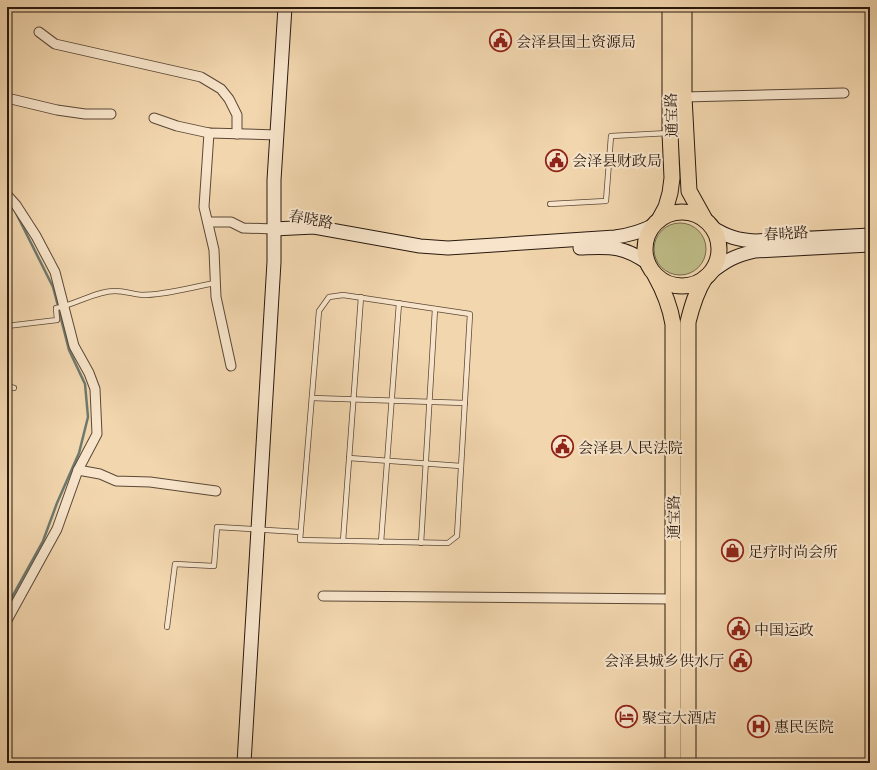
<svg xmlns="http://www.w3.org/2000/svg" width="877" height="770" viewBox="0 0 877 770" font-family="'Gentium Book Plus','Noto Serif SC',serif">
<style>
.green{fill:#bfbc87;stroke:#746a4a}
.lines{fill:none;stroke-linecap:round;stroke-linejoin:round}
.stream{stroke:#6d796f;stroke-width:2.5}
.lane-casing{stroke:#5b4836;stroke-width:6}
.street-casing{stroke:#5b4836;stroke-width:11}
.secondary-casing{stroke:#29190e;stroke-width:15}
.primary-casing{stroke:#29190e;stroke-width:17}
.lane{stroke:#f7e4ca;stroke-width:4.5}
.street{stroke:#f7e4ca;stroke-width:9}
.secondary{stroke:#f7e4ca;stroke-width:13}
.primary{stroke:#f2d6ae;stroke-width:15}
.labels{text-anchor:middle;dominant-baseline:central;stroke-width:4;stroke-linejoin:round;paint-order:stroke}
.poi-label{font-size:15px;fill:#29190e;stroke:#f7e4ca;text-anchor:start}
.street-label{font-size:15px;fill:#29190e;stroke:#f7e4ca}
</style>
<rect width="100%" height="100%" fill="#f2d6ae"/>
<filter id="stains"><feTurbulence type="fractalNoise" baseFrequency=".005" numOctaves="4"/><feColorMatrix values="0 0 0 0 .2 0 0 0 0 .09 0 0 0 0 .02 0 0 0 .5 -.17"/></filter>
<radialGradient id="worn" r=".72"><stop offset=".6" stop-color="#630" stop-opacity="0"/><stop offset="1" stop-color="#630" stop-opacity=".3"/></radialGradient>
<circle class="green" cx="680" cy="249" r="26"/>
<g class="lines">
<g class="stream">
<polyline points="15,211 53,287 58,306"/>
<polyline points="7,606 43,541 57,503 79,453 88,417 85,384 69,350 59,311"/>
</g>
<defs>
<g id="lane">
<polyline points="550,204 606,201 611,136 669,133"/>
<polygon points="343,295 470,314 457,536 448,543 300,540 319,311 329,297"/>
<path d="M7,326L57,320L56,308C75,305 95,291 115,291C124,291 133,294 142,295C166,295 192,287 215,283"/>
<polyline points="7,386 14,388"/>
<polyline points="312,398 465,403"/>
<polyline points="349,458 461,466"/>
<polyline points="343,541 361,297"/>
<polyline points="381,542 399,303"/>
<polyline points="421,543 435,309"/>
<polyline points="167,627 175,564 214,566 217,527 300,532"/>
</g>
<g id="street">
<polyline points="39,32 55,44 201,77 221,89 229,99 237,115 237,134"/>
<polyline points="684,97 844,93"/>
<polyline points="7,98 57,110 85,114 111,114"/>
<polyline points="154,118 177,126 209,133 278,135"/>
<polyline points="209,133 204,207 214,250 216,297 231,366"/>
<polyline points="7,195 16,205 36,236 55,272 74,346 89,373 95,389 97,434 78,470 57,529 7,620"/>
<polyline points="208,222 231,222 243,228 274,229"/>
<polyline points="78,470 100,474 116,481 150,482 216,491"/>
<polyline points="323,596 673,599"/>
</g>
<g id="secondary">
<path d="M713,228C728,237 738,240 755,241L870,235"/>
<path d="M274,229L314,227L420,246L448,248L615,237C630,235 641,232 654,225"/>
<path d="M580,248C610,247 622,245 648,263"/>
<path d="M710,273C727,260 734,256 755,251L870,245"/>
<polyline points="244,763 274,262 274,180 285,7"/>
</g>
<g id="primary">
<polyline points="684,7 684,97 689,191 704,218"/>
<circle cx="682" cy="249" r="37"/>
<polyline points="659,220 666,207 670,193 672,178 670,133 670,7"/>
<path d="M655,275C664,291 670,306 673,324V763"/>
<path d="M688,763V322C692,306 696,292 705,278"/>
</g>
</defs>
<use href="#lane" class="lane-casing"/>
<use href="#street" class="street-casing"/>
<use href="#secondary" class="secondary-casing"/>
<use href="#primary" class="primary-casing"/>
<use href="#lane" class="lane"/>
<use href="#street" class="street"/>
<use href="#secondary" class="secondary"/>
<use href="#primary" class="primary"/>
</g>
<defs>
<symbol id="civic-ring" viewBox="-11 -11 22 22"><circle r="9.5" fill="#f7e4ca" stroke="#8f2418" stroke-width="1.5"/><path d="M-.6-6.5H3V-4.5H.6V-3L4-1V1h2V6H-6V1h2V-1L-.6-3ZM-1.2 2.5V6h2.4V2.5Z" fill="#8f2418"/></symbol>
<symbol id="shop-ring" viewBox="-11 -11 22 22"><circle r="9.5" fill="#f7e4ca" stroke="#8f2418" stroke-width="1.5"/><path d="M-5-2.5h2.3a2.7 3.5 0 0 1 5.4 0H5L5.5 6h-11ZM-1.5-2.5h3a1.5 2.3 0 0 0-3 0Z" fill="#8f2418"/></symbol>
<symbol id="hotel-ring" viewBox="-11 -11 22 22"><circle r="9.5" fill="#f7e4ca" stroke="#8f2418" stroke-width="1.5"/><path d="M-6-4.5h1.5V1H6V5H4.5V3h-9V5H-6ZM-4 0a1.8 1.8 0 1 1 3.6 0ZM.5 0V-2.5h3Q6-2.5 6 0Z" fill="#8f2418"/></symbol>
<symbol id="hospital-ring" viewBox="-11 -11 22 22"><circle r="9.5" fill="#f7e4ca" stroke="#8f2418" stroke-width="1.5"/><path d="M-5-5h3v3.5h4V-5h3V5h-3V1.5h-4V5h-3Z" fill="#8f2418"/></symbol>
</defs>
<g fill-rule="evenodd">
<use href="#civic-ring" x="488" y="28" width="25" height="25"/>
<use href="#civic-ring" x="544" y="148" width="25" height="25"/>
<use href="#civic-ring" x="550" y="434" width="25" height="25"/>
<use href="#shop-ring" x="720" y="538" width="25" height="25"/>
<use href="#civic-ring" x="726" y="616" width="25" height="25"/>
<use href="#civic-ring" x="728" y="648" width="25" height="25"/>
<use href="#hotel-ring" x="614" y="704" width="25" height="25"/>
<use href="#hospital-ring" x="746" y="714" width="25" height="25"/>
</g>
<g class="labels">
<g class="poi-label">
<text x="516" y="41">会泽县国土资源局</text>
<text x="572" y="160">会泽县财政局</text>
<text x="578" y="447">会泽县人民法院</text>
<text x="748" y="551">足疗时尚会所</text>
<text x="754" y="629">中国运政</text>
<text x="724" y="660" text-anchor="end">会泽县城乡供水厅</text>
<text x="642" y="717">聚宝大酒店</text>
<text x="774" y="726">惠民医院</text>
</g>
<g class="street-label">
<text transform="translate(671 115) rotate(-91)">通宝路</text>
<text transform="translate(311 219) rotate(10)">春晓路</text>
<text transform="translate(786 233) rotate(-3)">春晓路</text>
<text transform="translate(673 517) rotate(-90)">通宝路</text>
</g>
</g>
<rect width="877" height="770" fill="none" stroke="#f2d6ae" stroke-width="24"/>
<rect x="8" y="8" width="861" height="754" fill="none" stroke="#29190e" stroke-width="2"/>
<rect x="12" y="12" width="853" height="746" fill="none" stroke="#29190e"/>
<rect width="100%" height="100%" filter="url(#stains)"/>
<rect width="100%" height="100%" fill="url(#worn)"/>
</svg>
